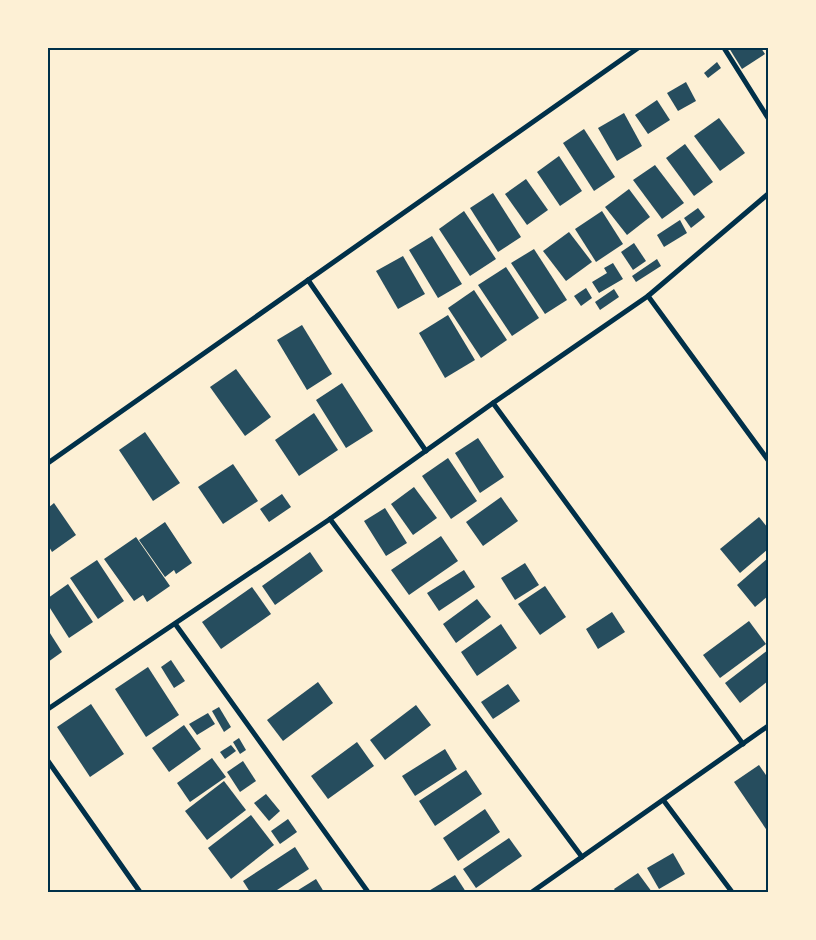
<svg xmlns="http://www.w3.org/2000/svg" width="816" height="940" viewBox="0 0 816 940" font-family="Quicksand,sans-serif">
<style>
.building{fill:#264d5e}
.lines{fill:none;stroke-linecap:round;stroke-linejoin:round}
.minor{stroke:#003049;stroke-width:5}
.neatline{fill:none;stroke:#003049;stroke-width:2}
</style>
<rect width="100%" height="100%" fill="#fdf0d5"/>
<g class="building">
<polygon points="729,48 761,48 765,54 742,69"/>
<polygon points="717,62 721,68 708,78 704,73"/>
<polygon points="686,82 696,101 678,111 667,93"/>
<polygon points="657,100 670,120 648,134 635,115"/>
<polygon points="624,113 642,146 617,161 598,128"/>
<polygon points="719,118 745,153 720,171 694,136"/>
<polygon points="584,129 615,177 594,191 563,143"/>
<polygon points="685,144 713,182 694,196 666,158"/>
<polygon points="559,156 582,191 560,206 537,172"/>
<polygon points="655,165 684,203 662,219 633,180"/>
<polygon points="526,179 548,210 527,225 505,194"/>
<polygon points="629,189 650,217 627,235 605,207"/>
<polygon points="493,193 521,237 498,252 470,208"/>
<polygon points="698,208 705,217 691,228 684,218"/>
<polygon points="464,211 496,259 470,276 439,229"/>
<polygon points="602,211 623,244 596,262 575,229"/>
<polygon points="680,220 687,233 664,247 657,235"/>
<polygon points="569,232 592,262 566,281 543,251"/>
<polygon points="432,236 462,284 438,298 409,250"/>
<polygon points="634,243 646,261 633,270 621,252"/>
<polygon points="534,249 567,300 545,314 511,263"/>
<polygon points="403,256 425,294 398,309 376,271"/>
<polygon points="657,259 661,266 636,282 632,276"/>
<polygon points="613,263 623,279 599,293 592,282 607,273 604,268"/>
<polygon points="506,267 539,318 512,336 478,285"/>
<polygon points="586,288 592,298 581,306 574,296"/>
<polygon points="614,289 619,297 600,310 595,302"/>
<polygon points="474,290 507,340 481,358 448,308"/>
<polygon points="448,315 475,360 445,378 419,333"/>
<polygon points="302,325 332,374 307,390 277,340"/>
<polygon points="236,369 271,417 245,436 210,387"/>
<polygon points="342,383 373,431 346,448 316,400"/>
<polygon points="314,413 338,450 299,476 275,440"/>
<polygon points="145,432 180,483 153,501 119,450"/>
<polygon points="478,438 504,477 480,493 455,453"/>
<polygon points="448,458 477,501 451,519 422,476"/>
<polygon points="233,464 258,501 223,524 198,487"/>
<polygon points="414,487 437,518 413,535 391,504"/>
<polygon points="282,494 291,507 269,522 260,509"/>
<polygon points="501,497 518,521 483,546 466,522"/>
<polygon points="54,503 76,535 52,552 48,545 48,508"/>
<polygon points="385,508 407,543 386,556 364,521"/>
<polygon points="759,517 768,528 768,549 740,573 720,549"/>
<polygon points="165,522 192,563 176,574 174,570 165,577 139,540"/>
<polygon points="441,536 458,561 409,595 391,570"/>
<polygon points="136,537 170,586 147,602 143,595 134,601 104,559"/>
<polygon points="310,552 323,571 275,605 262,586"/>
<polygon points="768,558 768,596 755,607 737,585"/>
<polygon points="97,560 124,601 98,619 70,578"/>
<polygon points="525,563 539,585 515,600 501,578"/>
<polygon points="464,570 475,587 439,611 427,593"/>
<polygon points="68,584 93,622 69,638 48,605 48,598"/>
<polygon points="545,586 566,617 540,635 518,604"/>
<polygon points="252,587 271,614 221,649 202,622"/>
<polygon points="477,599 491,617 456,643 443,624"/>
<polygon points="612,612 625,632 598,649 586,629"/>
<polygon points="749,621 766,644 720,678 703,655"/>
<polygon points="501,624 517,648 477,676 461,652"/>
<polygon points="48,630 62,652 48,662"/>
<polygon points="768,650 768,681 740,703 725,683"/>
<polygon points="171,660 185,681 174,688 161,667"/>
<polygon points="148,667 179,715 146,737 115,689"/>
<polygon points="318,682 333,703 283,741 267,720"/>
<polygon points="508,684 520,701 493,719 481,702"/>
<polygon points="91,704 124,754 90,777 57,727"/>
<polygon points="416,705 431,725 385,760 370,740"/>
<polygon points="219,707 231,727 224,732 212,711"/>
<polygon points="208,713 215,724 197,735 189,724"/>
<polygon points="184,725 201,749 169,772 152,748"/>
<polygon points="239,738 246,750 240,754 233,742"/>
<polygon points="357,742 374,766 328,799 311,776"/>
<polygon points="231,745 236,751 225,759 220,752"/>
<polygon points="445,749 457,769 415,796 402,776"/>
<polygon points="212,758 226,777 190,802 177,783"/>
<polygon points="243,761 256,781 240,792 227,772"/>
<polygon points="759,765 768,778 768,832 734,782"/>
<polygon points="466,770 482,794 435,826 419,801"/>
<polygon points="224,781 246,810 207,840 185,811"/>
<polygon points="266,794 280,811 269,821 254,803"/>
<polygon points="485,809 500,832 458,861 443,838"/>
<polygon points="251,815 274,845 231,879 208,848"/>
<polygon points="288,819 297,832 280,844 271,831"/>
<polygon points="509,838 522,856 476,888 463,869"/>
<polygon points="295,847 309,869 274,892 250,892 243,881"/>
<polygon points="673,853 685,874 659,889 647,868"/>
<polygon points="638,873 652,892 616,892 614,889"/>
<polygon points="455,875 466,892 427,892"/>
<polygon points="316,879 324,892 295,892"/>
</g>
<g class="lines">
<g class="minor">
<polyline points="724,48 768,118"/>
<polyline points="308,280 426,451"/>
<polyline points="648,296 768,460"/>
<polyline points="493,403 743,744"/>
<polyline points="48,463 638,48"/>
<polyline points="330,519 582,857"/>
<polyline points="176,625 368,892"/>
<polyline points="48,709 330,519 493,403 648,296 768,194"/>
<polyline points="48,761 140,892"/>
<polyline points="664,801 732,892"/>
<polyline points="532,892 768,726"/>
</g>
</g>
<rect width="816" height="940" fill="none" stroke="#fdf0d5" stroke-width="98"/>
<rect x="49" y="49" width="718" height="842" class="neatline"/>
</svg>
